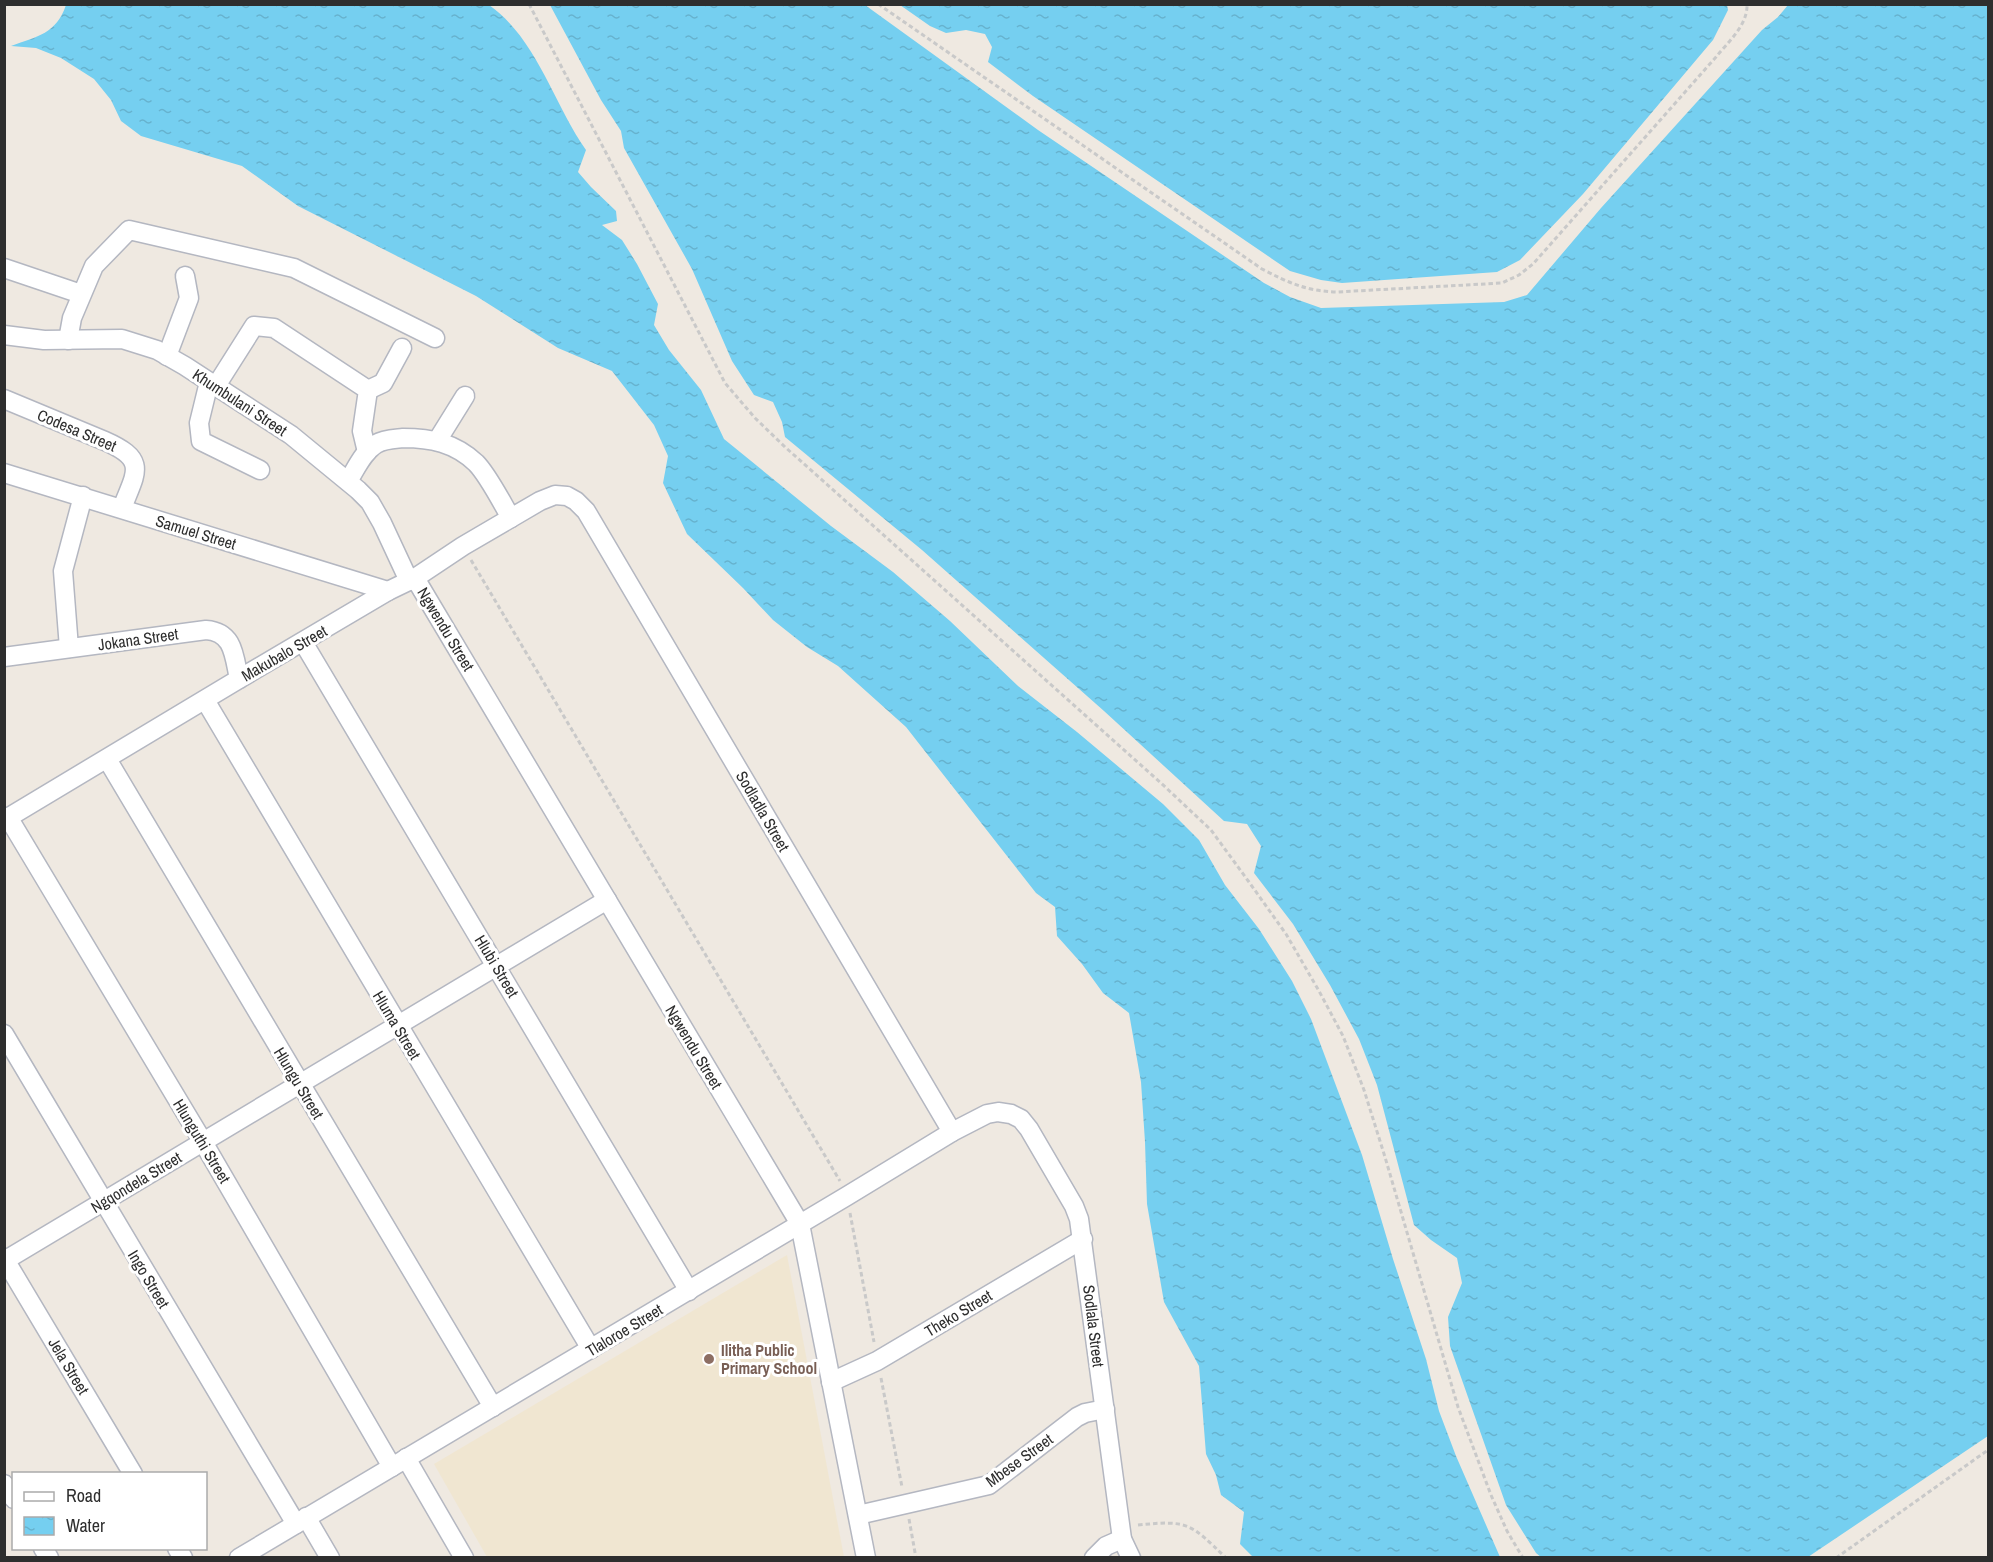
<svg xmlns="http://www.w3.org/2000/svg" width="1993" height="1562" viewBox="0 0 1993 1562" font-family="'Archivo Narrow',sans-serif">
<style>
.education{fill:#f0e6d1}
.water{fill:url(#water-ripples)}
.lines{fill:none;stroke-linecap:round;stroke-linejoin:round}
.street-casing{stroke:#b4b7c1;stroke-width:21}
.path{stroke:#c9c9c9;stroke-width:3;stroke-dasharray:4.5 3;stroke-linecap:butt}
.street{stroke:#fff;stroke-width:18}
.education-dot{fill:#8d6e63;stroke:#fff;stroke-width:2}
.labels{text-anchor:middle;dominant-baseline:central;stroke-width:6;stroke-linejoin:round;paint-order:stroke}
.street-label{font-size:16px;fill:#2e2e2e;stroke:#fff}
.education-label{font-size:16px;font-weight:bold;fill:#785e54;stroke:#fff;text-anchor:start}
</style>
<defs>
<pattern id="water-ripples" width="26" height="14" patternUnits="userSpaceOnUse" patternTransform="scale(1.5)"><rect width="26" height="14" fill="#75cff0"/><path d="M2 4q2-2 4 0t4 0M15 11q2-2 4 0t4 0" fill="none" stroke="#66b2ce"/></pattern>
</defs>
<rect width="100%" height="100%" fill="#efe9e1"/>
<polygon class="education" points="787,1255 844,1557 487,1557 434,1464"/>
<g class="water">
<path d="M489,5C537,39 553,103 586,150L578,172L591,187L616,211L617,221L602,225L622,240L637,264L658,304L654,325L669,350L701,390L724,439L831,526L893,572L950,621L1018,686L1077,732L1163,804L1199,840L1225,885L1259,929L1292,981L1311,1019L1362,1155L1393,1259L1426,1359L1439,1411L1456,1456L1500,1557H1253L1240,1544L1244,1512L1221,1495L1216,1475L1206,1454L1199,1366L1164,1302L1147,1204L1145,1142L1141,1082L1129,1013L1103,993L1082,964L1057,936L1055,907L1036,893L906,727L838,666L807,647L773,620L743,588L687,534L663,483L668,456L654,425L612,371L558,348L476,296L298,206L242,166L141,136L121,121L111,100L94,79L61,58L36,48L11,46C38,36 56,34 66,5Z"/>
<polygon points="550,5 865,5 1038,130 1264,283 1290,297 1321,308 1504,302 1527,295 1601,208 1762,30 1778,17 1788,5 1988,5 1988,1436 1808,1557 1542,1558 1536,1553 1506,1505 1450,1346 1448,1317 1462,1283 1457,1258 1431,1240 1414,1225 1377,1085 1359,1039 1330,985 1293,924 1254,873 1261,846 1247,824 1224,821 1104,711 922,550 785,437 782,422 773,402 754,395 732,361 692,269 624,148 621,131 601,100"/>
<polygon points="1727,5 1728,10 1713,40 1583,194 1520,260 1497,272 1342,283 1321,280 1290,271 1033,96 988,62 992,47 985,34 966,30 946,33 930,26 900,5"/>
</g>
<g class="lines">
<defs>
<g id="street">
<polyline points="4,268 81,294"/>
<polyline points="4,335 44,340 122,339 157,350 185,366 291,435 358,490 370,502 382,523 409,581"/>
<polyline points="68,340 72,318 94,266 129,230 294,268 435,338"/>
<polyline points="167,356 189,298 185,276"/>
<polyline points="209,382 199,423 201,441 260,470"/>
<polyline points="216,386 254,326 274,328 368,390 362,431 367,452"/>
<polyline points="368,390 383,383 402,348"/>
<path d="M4,399L105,441C148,460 136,472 122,508"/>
<polyline points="437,441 465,396"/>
<polyline points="4,473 388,591"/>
<path d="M348,481C356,469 363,452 376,444C384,439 394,439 403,438C431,438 455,443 476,463C488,475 502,503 511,518"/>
<polyline points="415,578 800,1224 866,1558"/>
<polyline points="303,642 689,1291"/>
<polyline points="69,648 63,571 83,496"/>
<path d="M4,657L206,630C234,632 234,656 239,679"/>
<polyline points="205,700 591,1349"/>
<polyline points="107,759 493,1407"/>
<polyline points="8,817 203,1142 392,1467"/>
<polyline points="4,820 239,679 388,591 415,578 463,546 540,501 555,495 567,496 576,501 586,511 952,1132"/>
<polyline points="4,1034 296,1524"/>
<polyline points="4,1258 133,1474"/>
<polyline points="4,1261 607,900"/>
<polyline points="831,1382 877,1361 1083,1239"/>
<polyline points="406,1458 464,1558"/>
<polyline points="4,1484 14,1499"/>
<polyline points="858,1515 989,1485 1077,1417 1085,1413 1105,1409"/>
<polyline points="306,1517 330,1558"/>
<polyline points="43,1548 49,1558"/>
<polyline points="177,1548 183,1558"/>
<polyline points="239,1558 847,1196 952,1132 987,1114 998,1112 1011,1114 1021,1119 1029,1129 1074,1206 1079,1219 1122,1539 1131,1558"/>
<polyline points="1094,1558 1106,1546 1122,1539"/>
</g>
</defs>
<use href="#street" class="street-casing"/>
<g class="path">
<polyline points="529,4 725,383 755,418 785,447 1161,783 1211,830 1249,882 1286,934 1319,991 1343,1036 1364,1090 1385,1157 1458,1407 1491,1495 1507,1531 1523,1558"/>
<path d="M878,4L1262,269C1289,283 1306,291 1337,292L1502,283L1519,275L1533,264L1716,57C1728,42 1748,25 1747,4"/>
<polyline points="471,560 840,1181"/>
<polyline points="850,1213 874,1342"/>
<polyline points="881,1378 902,1487"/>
<polyline points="909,1519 916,1558"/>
<path d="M1138,1525C1188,1520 1190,1523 1226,1558"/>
<polyline points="1836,1558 1988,1450"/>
</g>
<use href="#street" class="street"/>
</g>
<circle class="education-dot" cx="709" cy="1359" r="6"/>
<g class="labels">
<g class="street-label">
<text transform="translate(240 402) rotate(33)">Khumbulani Street</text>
<text transform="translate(77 430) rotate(23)">Codesa Street</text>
<text transform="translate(196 532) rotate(17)">Samuel Street</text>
<text transform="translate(446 629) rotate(59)">Ngwendu Street</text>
<text transform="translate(138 639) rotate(-8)">Jokana Street</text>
<text transform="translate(284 653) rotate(-30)">Makubalo Street</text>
<text transform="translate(763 811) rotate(60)">Sodladla Street</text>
<text transform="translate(497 966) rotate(59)">Hlubi Street</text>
<text transform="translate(397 1025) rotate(59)">Hluma Street</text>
<text transform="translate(694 1047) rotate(59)">Ngwendu Street</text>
<text transform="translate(299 1083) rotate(59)">Hlungu Street</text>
<text transform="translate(202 1141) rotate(59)">Hlunguthi Street</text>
<text transform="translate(136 1182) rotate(-31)">Ngqondela Street</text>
<text transform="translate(149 1279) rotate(59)">Ingo Street</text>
<text transform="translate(958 1313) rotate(-31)">Theko Street</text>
<text transform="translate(1094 1326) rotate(83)">Sodlala Street</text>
<text transform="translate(624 1330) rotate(-31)">Tlaloroe Street</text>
<text transform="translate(69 1366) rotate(59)">Jela Street</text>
<text transform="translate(1019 1460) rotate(-36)">Mbese Street</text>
</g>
<g class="education-label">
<text x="721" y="1350">Ilitha Public<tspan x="721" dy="18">Primary School</tspan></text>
</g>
</g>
<rect width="1993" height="1562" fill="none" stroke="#2e2e2e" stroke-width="12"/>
<rect x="12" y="1472" width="195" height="78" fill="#ffffff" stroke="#ababab" stroke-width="1.5"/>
<rect x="24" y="1492" width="30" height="9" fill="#ffffff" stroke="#ababab" stroke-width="1.5"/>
<text x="66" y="1502" font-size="18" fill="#2e2e2e">Road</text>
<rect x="24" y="1517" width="30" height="18" fill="url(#water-ripples)" stroke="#ababab" stroke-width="1.5"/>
<text x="66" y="1532" font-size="18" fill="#2e2e2e">Water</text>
</svg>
